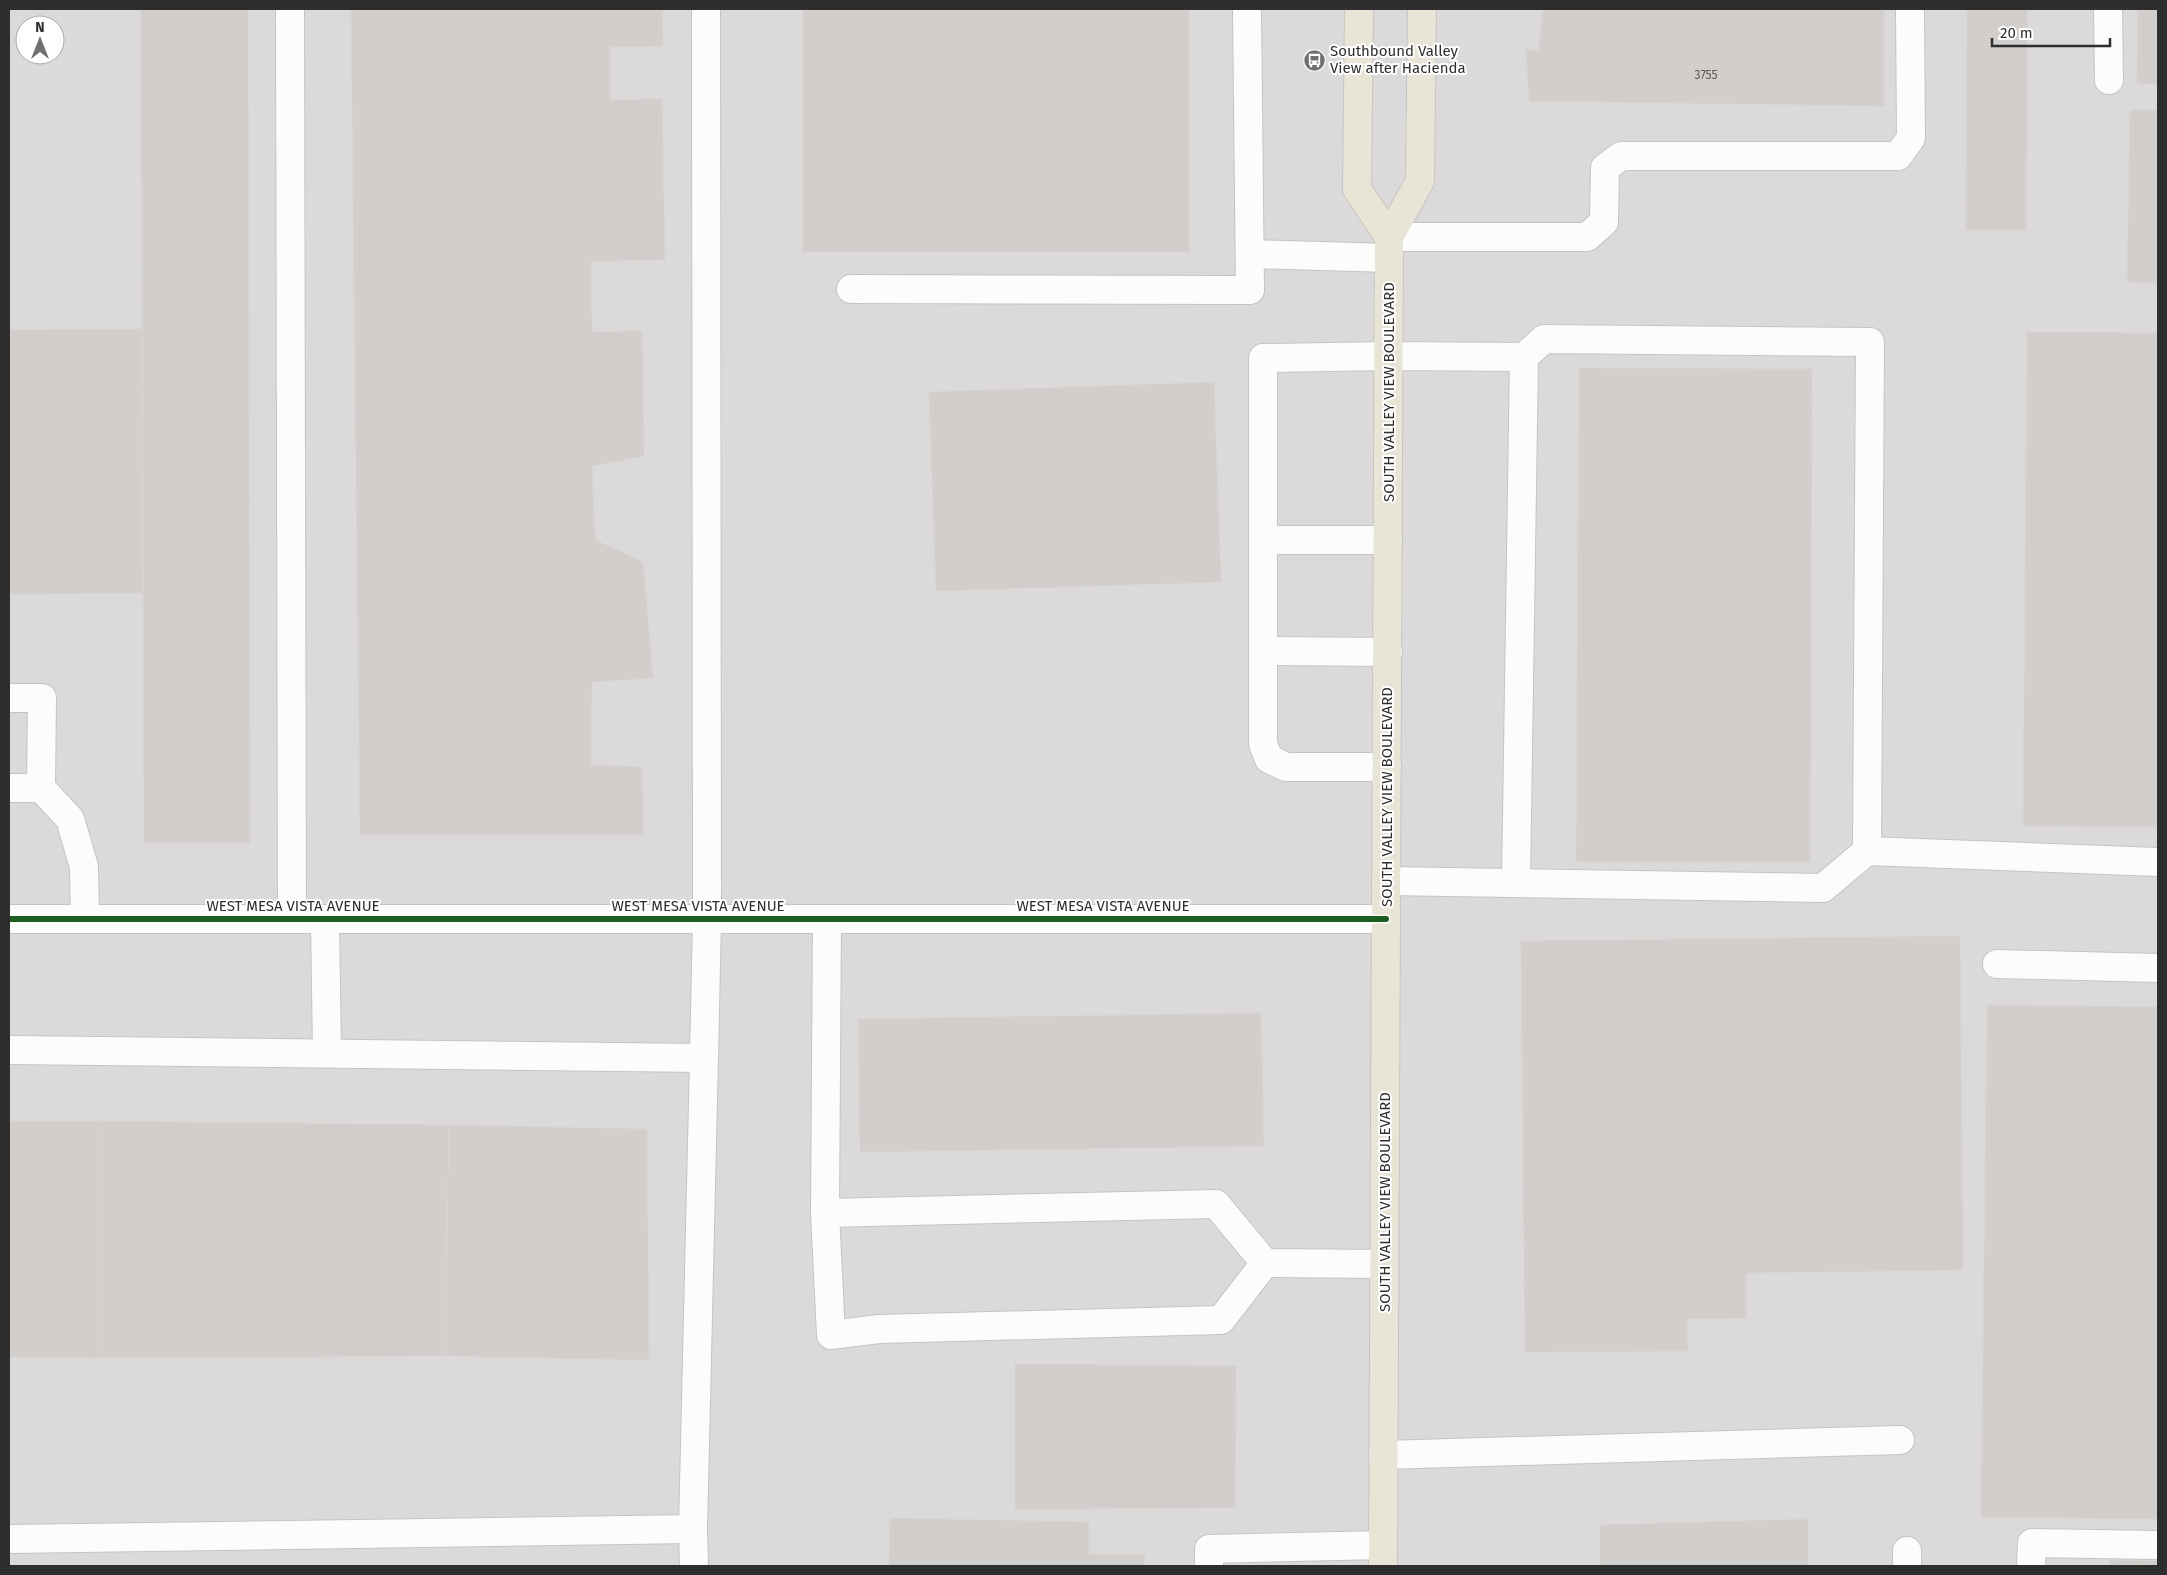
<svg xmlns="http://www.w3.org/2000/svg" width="2167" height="1575" viewBox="0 0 2167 1575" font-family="'Fira Sans',sans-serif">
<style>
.industrial{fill:#dcd9db;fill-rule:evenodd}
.building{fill:#d1cecb;stroke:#d7d4d0}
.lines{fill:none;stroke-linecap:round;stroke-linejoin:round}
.minor-casing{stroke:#c5c4c5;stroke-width:30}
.major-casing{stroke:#c6c5c4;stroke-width:30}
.minor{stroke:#fcfcfb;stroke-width:28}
.major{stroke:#e8e4d6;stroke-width:28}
.cycleway-casing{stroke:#fff;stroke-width:9}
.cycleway{stroke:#1b5e20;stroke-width:6}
.labels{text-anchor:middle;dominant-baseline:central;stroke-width:4;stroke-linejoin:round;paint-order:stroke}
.number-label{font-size:12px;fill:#585857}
.poi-label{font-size:15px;fill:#2e2e2e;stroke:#fff;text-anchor:start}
.street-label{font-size:15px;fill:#2e2e2e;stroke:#fff}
</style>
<rect width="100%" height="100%" fill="#ece8e4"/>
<path class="industrial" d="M9,9H2158V1566H9ZM25,25H55V55H25Z"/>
<g class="building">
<polygon points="141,9 248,9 250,843 144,843"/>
<polygon points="351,9 662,9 663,46 610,47 610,100 662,99 665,260 591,261 592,332 642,331 644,456 592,466 595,540 643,562 653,678 592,682 591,765 642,767 643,835 360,835"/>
<rect x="803" y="9" width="386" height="243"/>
<polygon points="1543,9 1884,9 1884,106 1529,101 1526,50 1539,50"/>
<polygon points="1967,9 2027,9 2026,230 1966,230"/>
<polygon points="2138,9 2158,9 2158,84 2137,83"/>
<polygon points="2130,110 2158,110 2158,283 2127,282"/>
<polygon points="142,329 143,593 9,594 9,330"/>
<polygon points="2027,332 2158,333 2158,827 2023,826"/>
<polygon points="1579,368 1812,369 1810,862 1576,862"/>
<polygon points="1214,382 1221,582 936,591 929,392"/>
<polygon points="1960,936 1963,1270 1746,1273 1746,1318 1687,1319 1688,1351 1525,1352 1521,941"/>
<polygon points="1987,1005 2158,1007 2158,1519 1981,1517"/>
<polygon points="1261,1013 1264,1146 860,1152 858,1019"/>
<polygon points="9,1121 98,1121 99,1358 9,1357"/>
<polygon points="98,1121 449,1125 445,1356 99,1358"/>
<polygon points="449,1125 647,1129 649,1360 445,1356"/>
<polygon points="1015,1364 1236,1366 1235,1508 1015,1509"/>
<polygon points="890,1518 1089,1522 1089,1554 1145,1555 1144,1566 889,1566"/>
<polygon points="1808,1519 1808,1566 1600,1566 1600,1525"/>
<polygon points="2109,1560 2158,1561 2158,1566 2109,1566"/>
</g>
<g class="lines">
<defs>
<g id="minor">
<polyline points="290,9 292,919"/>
<polyline points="2108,9 2109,80"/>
<polyline points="1389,237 1587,237 1604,222 1605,168 1621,156 1898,156 1911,138 1910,9"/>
<polyline points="1250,254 1389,258"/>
<polyline points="851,289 1250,290 1247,9"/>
<polyline points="1524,357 1544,339 1870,342 1867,851 2158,862"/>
<polyline points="1263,540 1388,540"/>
<polyline points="1263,651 1388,652"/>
<polyline points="9,698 42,698 41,788 9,788"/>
<polyline points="1387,767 1286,767 1269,759 1263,744 1263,358 1389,356 1524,357 1516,882"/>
<polyline points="41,788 70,819 84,867 85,919"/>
<polyline points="1386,881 1823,888 1867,851"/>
<polyline points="9,919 1386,919"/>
<polyline points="325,919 327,1053"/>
<polyline points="827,919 825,1213 1216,1204 1265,1263 1384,1264"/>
<polyline points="1997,964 2158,968"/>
<polyline points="9,1050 704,1058 707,919 706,9"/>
<polyline points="825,1213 831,1335 879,1329 1221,1320 1265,1263"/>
<polyline points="1383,1455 1900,1440"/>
<polyline points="693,1529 694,1566"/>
<polyline points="9,1539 693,1529 704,1058"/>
<polyline points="1907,1551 1907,1566"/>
<polyline points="1209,1566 1209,1549 1383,1545"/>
<polyline points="2031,1566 2032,1543 2158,1545"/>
</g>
<g id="major">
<polyline points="1359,9 1357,189 1389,237"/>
<polyline points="1383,1566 1389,237 1420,181 1422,9"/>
</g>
</defs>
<use href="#minor" class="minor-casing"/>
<use href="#major" class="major-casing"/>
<use href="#minor" class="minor"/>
<use href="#major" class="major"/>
<defs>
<polyline id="cycleway" points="9,919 1386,919"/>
</defs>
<use href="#cycleway" class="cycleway-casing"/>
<use href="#cycleway" class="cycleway"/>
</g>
<defs>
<symbol id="bus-disc" viewBox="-11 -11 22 22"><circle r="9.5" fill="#706f6e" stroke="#fff"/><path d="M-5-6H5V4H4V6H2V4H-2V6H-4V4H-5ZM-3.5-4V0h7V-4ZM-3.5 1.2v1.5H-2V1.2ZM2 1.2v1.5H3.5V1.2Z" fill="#fff"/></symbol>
</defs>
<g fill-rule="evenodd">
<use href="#bus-disc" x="1302" y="48" width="25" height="25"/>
</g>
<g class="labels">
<g class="number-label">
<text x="1706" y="75">3755</text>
</g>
<g class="poi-label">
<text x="1330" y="51">Southbound Valley<tspan x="1330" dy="17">View after Hacienda</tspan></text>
</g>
<g class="street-label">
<text transform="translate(1389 392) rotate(-90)">SOUTH VALLEY VIEW BOULEVARD</text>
<text transform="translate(1387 797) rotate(-90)">SOUTH VALLEY VIEW BOULEVARD</text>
<text x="293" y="906">WEST MESA VISTA AVENUE</text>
<text x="698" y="906">WEST MESA VISTA AVENUE</text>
<text x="1103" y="906">WEST MESA VISTA AVENUE</text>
<text transform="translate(1385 1202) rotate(-90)">SOUTH VALLEY VIEW BOULEVARD</text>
</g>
</g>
<rect width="2167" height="1575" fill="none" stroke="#2e2e2e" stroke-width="20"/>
<g transform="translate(40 40)"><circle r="24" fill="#ffffff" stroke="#ababab"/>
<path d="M0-4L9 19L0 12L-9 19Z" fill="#706f6e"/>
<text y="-8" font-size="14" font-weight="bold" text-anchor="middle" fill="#2e2e2e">N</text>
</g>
<path d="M1992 38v8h118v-8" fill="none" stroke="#2e2e2e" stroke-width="2.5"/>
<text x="2000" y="38" font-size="15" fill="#2e2e2e" stroke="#ffffff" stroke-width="4" paint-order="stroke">20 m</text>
</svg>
